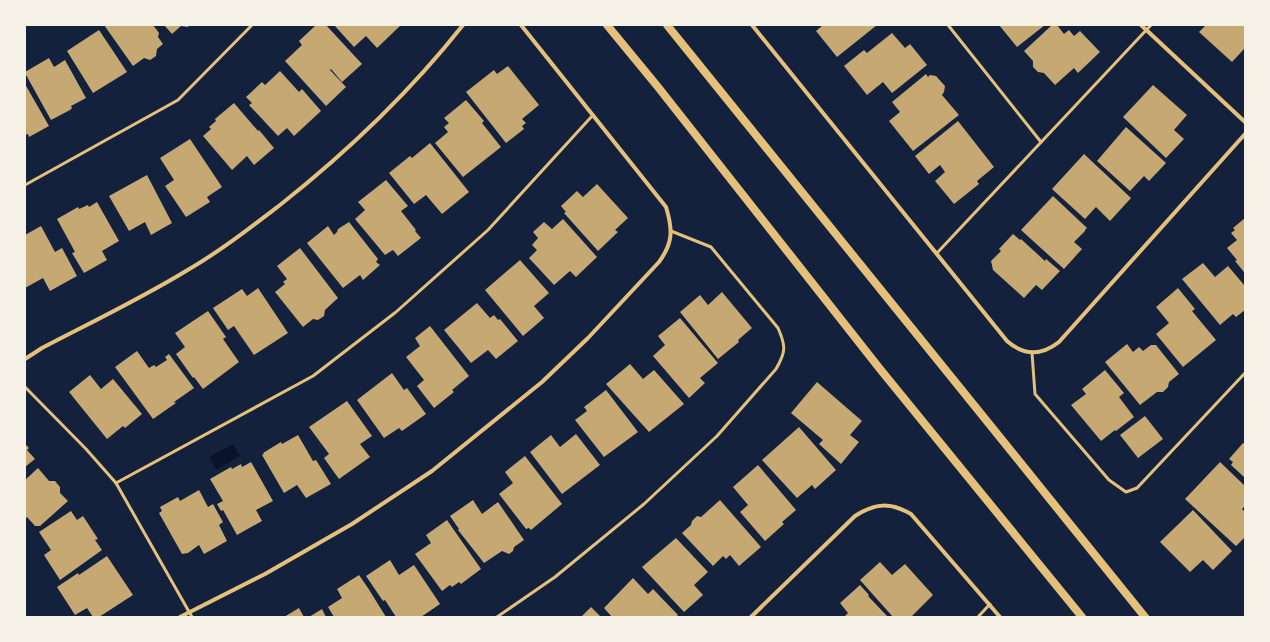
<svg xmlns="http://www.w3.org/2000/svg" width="1270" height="642" viewBox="0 0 1270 642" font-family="Inter,sans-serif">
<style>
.water{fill:#0b132b}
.building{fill:#c6a872}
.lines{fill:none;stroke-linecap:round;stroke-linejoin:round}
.service{stroke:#e5c07b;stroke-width:3}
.minor{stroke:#e5c07b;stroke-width:4}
.secondary{stroke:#e5c07b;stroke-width:8}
</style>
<rect width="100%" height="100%" fill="#14213d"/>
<polygon class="water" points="233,444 240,456 218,469 216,469 210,458 211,456"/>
<g class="building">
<polygon points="104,25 153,25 159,33 158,37 163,44 157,49 156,56 150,60 144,58 133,66"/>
<polygon points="164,25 189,25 188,27 181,26 172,34"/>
<polygon points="316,25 326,25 362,64 342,82 331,69 330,70 346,87 326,106 285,61 302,45 299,41"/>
<polygon points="334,25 401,25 377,48 366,36 354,47"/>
<polygon points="823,25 877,25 837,57 816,31"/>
<polygon points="999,25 1045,25 1017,47"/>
<polygon points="1057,25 1064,34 1069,30 1074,36 1080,31 1100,52 1078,73 1074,68 1055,85 1044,73 1038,72 1033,67 1033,61 1024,51 1051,26"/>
<polygon points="1206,25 1245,25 1245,48 1232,62 1199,32"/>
<polygon points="99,30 127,72 93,93 67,51"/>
<polygon points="892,33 905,48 910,44 927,65 892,93 883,82 867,95 844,66 864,50 867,53"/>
<polygon points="49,58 54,67 65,60 86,98 71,106 72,108 70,110 51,120 25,73 25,72"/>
<polygon points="508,66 539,105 522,119 526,123 522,126 524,129 506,143 466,92 494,70 497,74"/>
<polygon points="280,71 299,92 302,89 321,111 294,136 287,128 278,136 249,105 252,103 246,97 262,82 265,85"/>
<polygon points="926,74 928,77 930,75 936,76 945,86 944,92 942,95 959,115 913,151 889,121 900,112 892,102"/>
<polygon points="25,84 49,126 29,137 28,134 25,135"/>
<polygon points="1153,85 1187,115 1174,130 1184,139 1166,158 1123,117"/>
<polygon points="466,100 484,121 482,123 501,147 463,177 435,143 448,132 444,127 449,123 444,118"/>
<polygon points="234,103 258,131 259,130 274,148 254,165 247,156 232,170 203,136 211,129 209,127 216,121 215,119"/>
<polygon points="958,121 994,167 977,181 979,184 954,204 935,181 945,172 940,165 929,174 915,156"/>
<polygon points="1126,127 1166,163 1149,181 1144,176 1130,191 1097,161"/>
<polygon points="190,139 222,187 207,197 210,202 186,217 165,186 174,180 160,158"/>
<polygon points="430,143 469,192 442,214 426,195 414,204 389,173 410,156 412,158"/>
<polygon points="1084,154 1131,198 1110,221 1096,207 1085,219 1052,189"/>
<polygon points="147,175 172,223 151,235 145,222 129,231 109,196"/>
<polygon points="386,180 408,206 401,211 416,230 415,231 421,238 398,256 393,250 385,255 355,219 365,210 358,202"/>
<polygon points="597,184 628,218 615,230 618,232 598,251 564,213 566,212 561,206 577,191 583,197"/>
<polygon points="1053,196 1087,228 1085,230 1085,231 1074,242 1082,249 1064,269 1021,230"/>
<polygon points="97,202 119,241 102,251 107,260 84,273 72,253 75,252 57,219 78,207 79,209 88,205 89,207"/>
<polygon points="1245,218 1245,271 1244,272 1235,261 1237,260 1227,248 1237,240 1231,233 1235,230 1233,228"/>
<polygon points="563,219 597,257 576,277 570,271 554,285 529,258 537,250 532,245 538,238 533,232 544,222 552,229"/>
<polygon points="349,222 378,259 376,262 380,265 363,280 360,275 343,288 307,243 328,226 334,235 337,232 338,229"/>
<polygon points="41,226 55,252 62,248 77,276 50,291 43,278 25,288 25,235"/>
<polygon points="1013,234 1020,240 1021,239 1045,261 1046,259 1060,271 1042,290 1036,285 1024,298 993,270 991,261 1001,251 999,249"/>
<polygon points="300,248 338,298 325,310 324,316 318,320 313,319 303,327 275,292 285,284 283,282 287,279 277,266"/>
<polygon points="520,260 549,293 534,306 544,318 523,336 485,290"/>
<polygon points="1203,263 1215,277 1228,266 1245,286 1245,310 1236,317 1233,314 1220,325 1182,279"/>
<polygon points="258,288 288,333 254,355 234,326 228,330 213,308 242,289 247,296"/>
<polygon points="1178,288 1195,309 1192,311 1216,340 1183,367 1156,334 1169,323 1156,307"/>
<polygon points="722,292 752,328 738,340 739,342 718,359 680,312 700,295 708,305"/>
<polygon points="477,303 490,318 494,315 498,320 500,319 518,341 496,359 488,350 471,363 444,330"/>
<polygon points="208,311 226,337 223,339 239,362 203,389 194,377 193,378 176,354 185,347 175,333"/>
<polygon points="680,318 718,363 700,378 705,383 689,398 653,356 665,345 658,336"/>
<polygon points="430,326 469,376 452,390 454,392 434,408 417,386 424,380 406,357 420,346 415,338"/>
<polygon points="1127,344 1133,352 1139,347 1143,351 1151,345 1156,345 1179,374 1169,382 1168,387 1163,392 1157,392 1140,405 1105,362"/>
<polygon points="137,351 149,368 154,365 156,367 167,360 165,357 169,354 194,388 174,402 176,403 153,419 115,367"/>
<polygon points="630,364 643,379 654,370 684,404 649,432 606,384"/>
<polygon points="1105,370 1124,393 1119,397 1134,417 1116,431 1115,430 1101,441 1071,405 1086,394 1082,389"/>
<polygon points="392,373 404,390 407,388 426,414 402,431 399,428 384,438 357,400"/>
<polygon points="90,375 101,389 113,379 142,414 125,428 123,426 107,439 69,392"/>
<polygon points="817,382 862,421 850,435 859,442 841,464 819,444 823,440 791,413"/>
<polygon points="606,390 638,432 604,457 575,420 587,411 584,407"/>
<polygon points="347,401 372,436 360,444 370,457 339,479 324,458 329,454 309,427"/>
<polygon points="1145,416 1163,439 1138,458 1120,435"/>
<polygon points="799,427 836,470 815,489 812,485 797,498 762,460"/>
<polygon points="576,434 600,465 562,494 530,452 551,435 560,447"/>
<polygon points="298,435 313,461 316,460 331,484 306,498 297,485 284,493 262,455 264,454 263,453 281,442 282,444"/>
<polygon points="1243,443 1245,444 1245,478 1231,465 1233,462 1229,459"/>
<polygon points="25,444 29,448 27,450 35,459 25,467"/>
<polygon points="525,456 562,504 531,530 529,528 526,529 499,494 513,483 505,472"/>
<polygon points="251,462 273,501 256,510 262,521 237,535 223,510 221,511 217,504 223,501 210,479 231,467 232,469 241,464 242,467"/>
<polygon points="1220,462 1245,486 1245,506 1242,509 1245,512 1245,537 1236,546 1185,499"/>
<polygon points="758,465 796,510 782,522 784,524 765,541 740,512 748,505 733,487"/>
<polygon points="38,468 49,481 55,481 60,487 60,493 68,501 40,526 35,526 27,517 25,519 25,480"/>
<polygon points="199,490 208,507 213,504 223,522 219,525 227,541 204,554 199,545 188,553 182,554 159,513 162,511 160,507 178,497 180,501"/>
<polygon points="473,500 482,514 498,502 524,540 514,547 513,551 509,554 502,551 484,563 458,530 459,529 450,516"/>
<polygon points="720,500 761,547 739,566 730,555 726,559 723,556 713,566 682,533 691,525 692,521 697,516 701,517"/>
<polygon points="1193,510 1232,551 1213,570 1203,560 1190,572 1160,542"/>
<polygon points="71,511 77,520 83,516 98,539 95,540 102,550 60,580 44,555 51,550 39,532"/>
<polygon points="447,520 481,569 461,584 459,582 452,587 450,585 442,591 415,554 431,543 426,535"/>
<polygon points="676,538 708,572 694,585 703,595 684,612 642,567"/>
<polygon points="107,556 133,595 99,617 93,617 87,608 75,615 57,587 78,573 79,575"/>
<polygon points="390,560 399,575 414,565 440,604 421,617 396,617 385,600 383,601 366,576"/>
<polygon points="880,562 892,575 905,564 933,595 911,617 893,617 860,580"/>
<polygon points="359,575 368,588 386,617 334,617 328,607 342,598 337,589"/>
<polygon points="633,578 648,594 653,589 678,615 676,617 612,617 604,608"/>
<polygon points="860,585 869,595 868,596 888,617 844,617 848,613 840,603"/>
<polygon points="591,607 601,617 581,617"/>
<polygon points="299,608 304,617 284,617"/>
<polygon points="322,609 326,617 309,617"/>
</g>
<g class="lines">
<g class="service">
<polyline points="948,25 1041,142"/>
<polyline points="25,185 178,100 252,25"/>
<polyline points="937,253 1151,25"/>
<polyline points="1032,353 1035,394 1109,480 1126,492 1137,488 1245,373"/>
<polyline points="25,387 86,449 116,483 192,617"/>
<polyline points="116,483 313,376 396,312 488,230 593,115"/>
<path d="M497,617L555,577L644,504L717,436L776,369C786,352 786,346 778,328L711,247L671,231"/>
<polyline points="978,617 990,604"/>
</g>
<g class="minor">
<path d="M752,25L1007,341C1024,356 1041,356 1059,342L1245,134"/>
<polyline points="1141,25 1245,122"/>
<path d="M25,359L42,348C90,323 140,299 186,271C219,252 250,228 280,205C347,152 410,92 463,25"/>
<path d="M180,617L265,574L352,524L432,471L542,382L588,338L659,262C673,243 673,230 666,207L521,25"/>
<path d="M751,617L855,516C875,503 890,502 911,514L1000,617"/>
</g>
<g class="secondary">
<polyline points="607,25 658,87 880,369 1082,617"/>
<polyline points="667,25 1145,617"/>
</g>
</g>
<rect width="1270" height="642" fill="none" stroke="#f6f1e7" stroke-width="52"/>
</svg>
